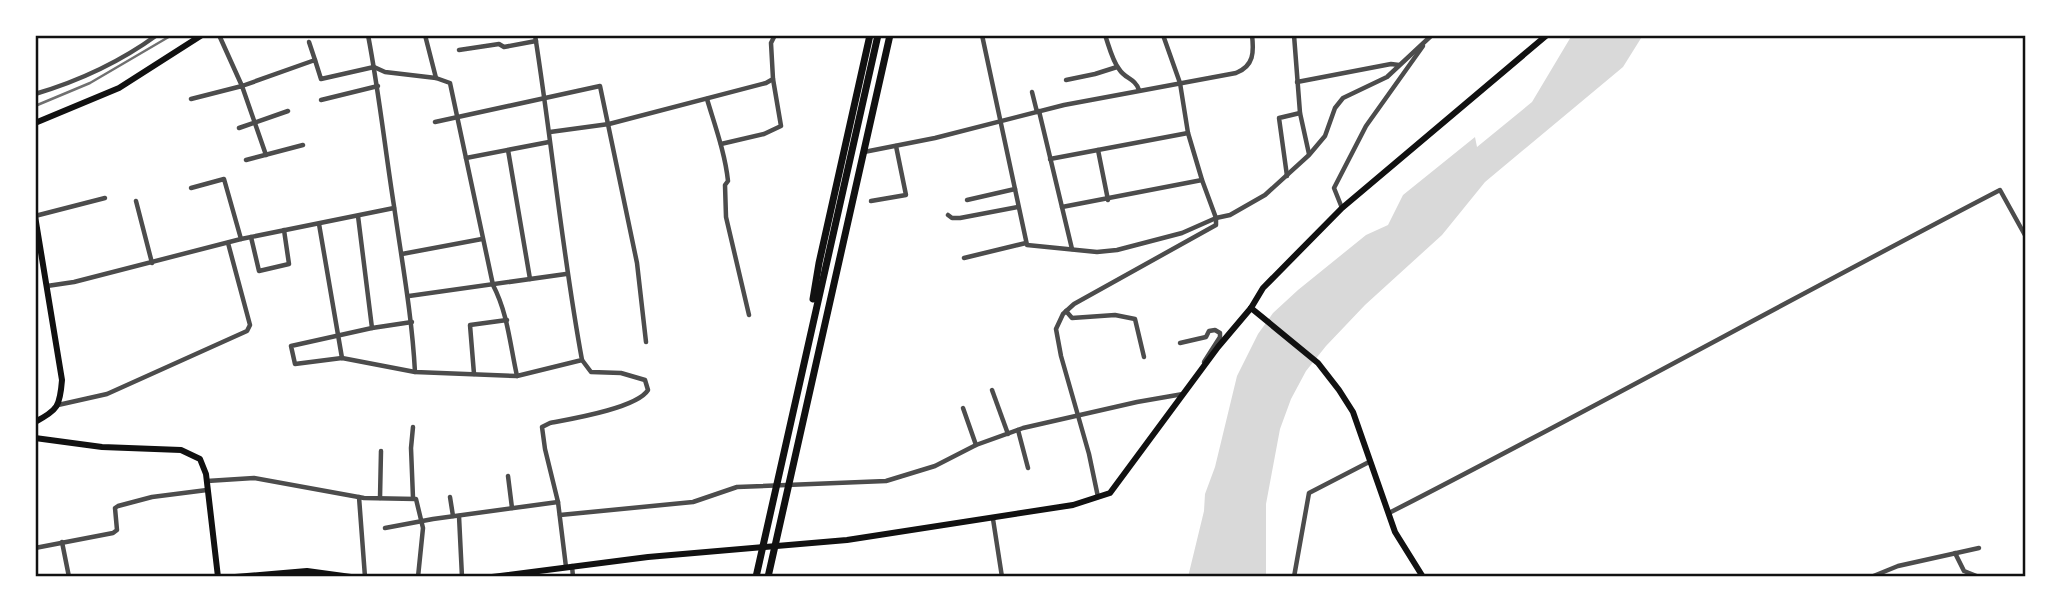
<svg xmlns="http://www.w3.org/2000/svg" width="2061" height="612" viewBox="0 0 2061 612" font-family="Rubik,sans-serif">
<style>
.water{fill:#d9d9d9}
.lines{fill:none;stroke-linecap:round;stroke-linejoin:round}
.minor{stroke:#4c4c4c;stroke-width:4.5}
.secondary{stroke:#111;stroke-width:6}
.trunk{stroke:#111;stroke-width:7}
.rail{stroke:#707070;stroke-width:2.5}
.neatline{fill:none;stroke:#111;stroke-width:2.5}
</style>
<rect width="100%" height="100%" fill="#fff"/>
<polygon class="water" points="1572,35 1643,35 1623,67 1485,182 1442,235 1365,305 1326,346 1306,371 1291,399 1280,429 1266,504 1266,577 1188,577 1204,511 1205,494 1215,467 1237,376 1258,334 1273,313 1298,290 1366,235 1388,225 1403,195 1475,137 1477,147 1532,102"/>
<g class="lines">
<g class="minor">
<path d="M219,35L242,86L315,60L321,79L374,67L385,72L436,78L450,83L493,285C508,314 510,345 517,376"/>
<path d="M368,35C379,92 385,149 394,206C402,262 412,316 415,372"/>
<polyline points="425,35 436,78"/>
<polyline points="982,35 1027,245 1097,252 1117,250 1182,233 1216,218 1230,215 1265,195 1309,155 1325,136 1335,108 1343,98 1387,77 1432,35"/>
<path d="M1105,35C1109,46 1112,60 1119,69C1125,79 1135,78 1139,90"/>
<polyline points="1294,35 1300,113 1309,154"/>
<polyline points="309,42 315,60"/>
<polyline points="459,50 499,44 504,47 536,41"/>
<polyline points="1066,80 1095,74 1117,67"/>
<polyline points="1297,82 1391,64 1399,65"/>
<polyline points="1032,92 1037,112"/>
<path d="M35,94C79,81 120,62 157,35"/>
<polyline points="191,99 242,86 266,155"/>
<path d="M707,99C715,126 725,153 728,181L725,185L726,217L749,315"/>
<polyline points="321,100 378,86"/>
<polyline points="1039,111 1072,249"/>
<polyline points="435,122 600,86 637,263 646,342"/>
<polyline points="239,128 288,111"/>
<polyline points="550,132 609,124 766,83 773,79 771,43 775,35"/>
<polyline points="721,144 764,134 781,126 773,79"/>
<polyline points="508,150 530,279"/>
<polyline points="1098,150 1108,200"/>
<path d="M864,152L935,138L1064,105L1236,73C1254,66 1254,52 1252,35"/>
<polyline points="466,158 549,142"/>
<polyline points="1050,159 1188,133"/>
<polyline points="246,160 303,145"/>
<polyline points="1287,176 1279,118 1300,113"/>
<polyline points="191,188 224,179 241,239"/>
<polyline points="967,200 1015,189"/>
<polyline points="136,201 152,263"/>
<polyline points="871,201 906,195 896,146"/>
<polyline points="1062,207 1202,180"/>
<polyline points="1342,208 1334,188 1366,126 1423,46"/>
<polyline points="948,215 952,218 960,218 1018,207"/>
<polyline points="35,216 105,198"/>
<path d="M358,216L372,328L291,346L295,364L342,358L415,372L517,376L582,360C562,252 552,143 535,35"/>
<polyline points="319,224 342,358"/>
<polyline points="251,237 259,271 289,264 284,230"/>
<polyline points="402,254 482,239"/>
<polyline points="964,258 1026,243"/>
<polyline points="47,286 74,282 241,239 394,208"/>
<polyline points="409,296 566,274"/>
<polyline points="1066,311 1072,318 1115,315 1135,319 1144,357"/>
<polyline points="372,328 412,322"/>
<polyline points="1180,343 1206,337 1209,331 1215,330 1220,333 1220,337 1204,362"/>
<polyline points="474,374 470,325 507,320"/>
<polyline points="992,390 1008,434"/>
<polyline points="58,405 107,394 247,331 250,325 228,243"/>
<polyline points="963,408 976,445"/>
<polyline points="413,427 411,448 413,498"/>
<polyline points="1018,430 1028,468"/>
<polyline points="508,476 512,508"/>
<polyline points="207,481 254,478 364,498 416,499 423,528 418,577"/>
<polyline points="359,497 365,577"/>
<polyline points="450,497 453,516"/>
<polyline points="1098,497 1089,454 1061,356 1056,329 1063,314 1074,304 1216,225 1216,218 1202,180 1188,133 1180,83 1163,35"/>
<polyline points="380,498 381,451"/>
<path d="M1389,513C1594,408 1796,296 2000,190L2026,237"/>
<polyline points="560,515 693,502 737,487 886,481 935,466 976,445 1023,428 1137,402 1183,394"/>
<polyline points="459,516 462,577"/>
<polyline points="993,519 1002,577"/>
<polyline points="385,528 433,519 558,502"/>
<polyline points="62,542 69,577"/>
<polyline points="35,548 113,533 117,530 115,508 118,506 152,497 207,490"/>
<polyline points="1955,553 1964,571 1979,577"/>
<polyline points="572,566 573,577"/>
<path d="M566,567L558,502L545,449L542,427L550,423C571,419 637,408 648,390L645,380L621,373L591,372L582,360"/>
<polyline points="1294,577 1309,493 1369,462"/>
<polyline points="1871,577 1898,566 1979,548"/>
</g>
<g class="secondary">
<polyline points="35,123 119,88 202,35"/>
<path d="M35,216L62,380C60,406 58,410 35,422"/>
<polyline points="1251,308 1318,363 1339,390 1353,412 1395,532 1423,577"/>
<polyline points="35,438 102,447 181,450 200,459 206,474 218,577"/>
<polyline points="235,577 307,571 351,577"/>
<polyline points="492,577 648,557 847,540 1073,505 1110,493 1218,347 1251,308 1263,288 1342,208 1547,35"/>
</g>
<g class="trunk">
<polyline points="813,299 819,263 870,35"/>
<polyline points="756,577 878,35"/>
<polyline points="768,577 890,35"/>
</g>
<polyline class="rail" points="35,106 90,83 172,35"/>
</g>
<rect width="2061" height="612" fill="none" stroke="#ffffff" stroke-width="74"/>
<rect x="37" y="37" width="1987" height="538" class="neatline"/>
</svg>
